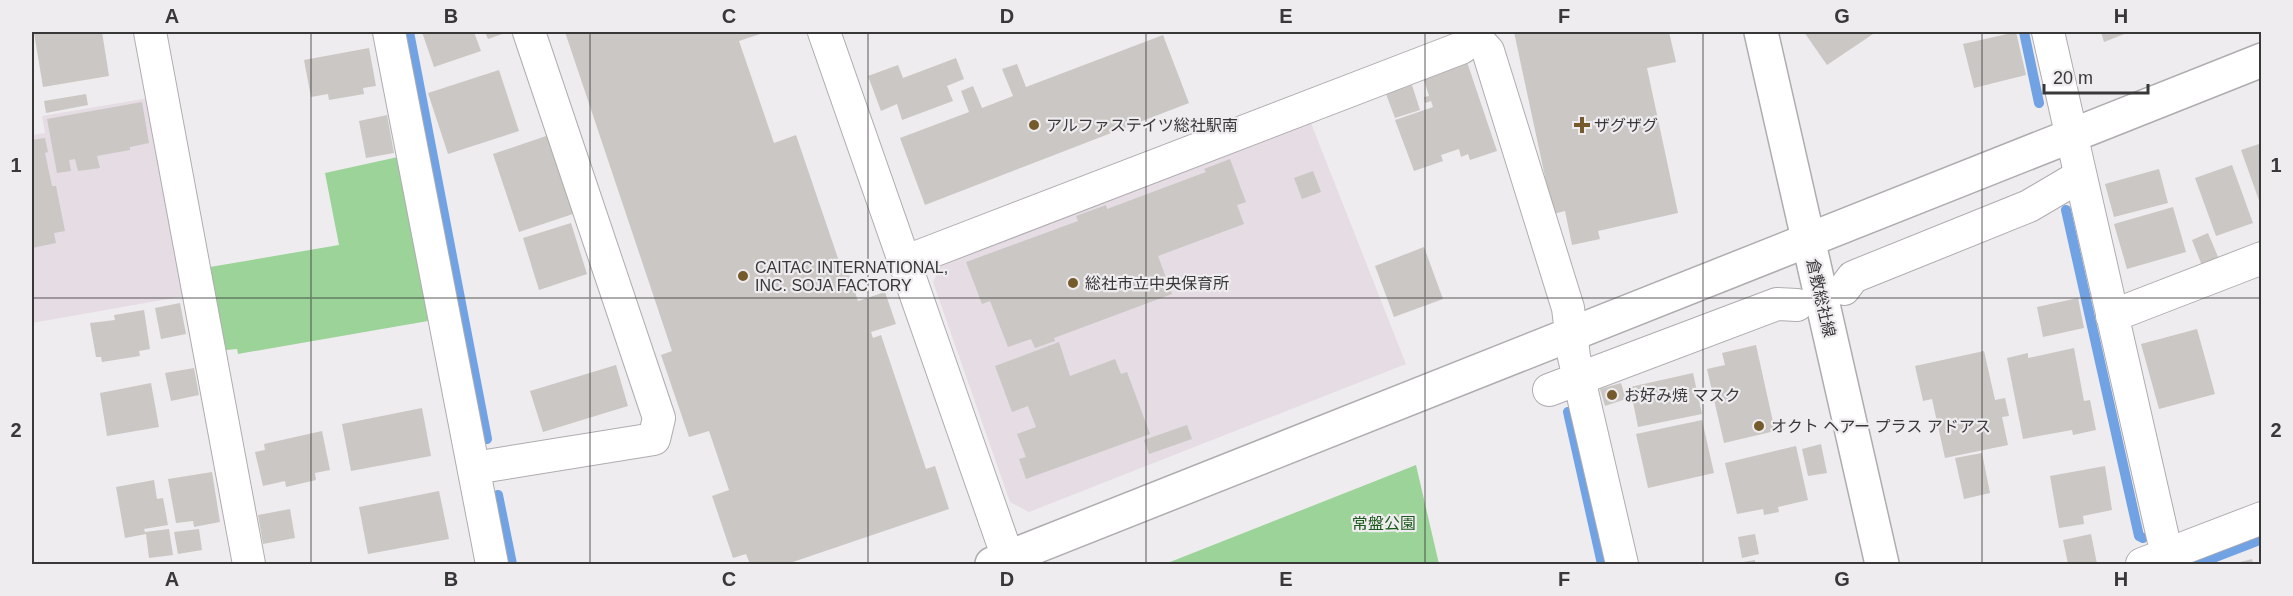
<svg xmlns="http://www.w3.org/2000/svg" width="2293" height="596" viewBox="0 0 2293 596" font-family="Helvetica,'Noto Sans JP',sans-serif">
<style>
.built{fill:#e5dce4}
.green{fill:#9bd398}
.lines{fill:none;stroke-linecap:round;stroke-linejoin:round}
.stream{stroke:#71a2e3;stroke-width:10}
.building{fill:#cac7c4}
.street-casing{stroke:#afacaf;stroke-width:34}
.secondary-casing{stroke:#afacaf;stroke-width:36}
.street{stroke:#fff;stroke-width:32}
.secondary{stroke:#fff;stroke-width:33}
.grid{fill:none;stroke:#393839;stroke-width:1.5;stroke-opacity:0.55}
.poi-dot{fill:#755a2c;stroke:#efecef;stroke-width:2}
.labels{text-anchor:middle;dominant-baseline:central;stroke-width:4.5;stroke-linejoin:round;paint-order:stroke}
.poi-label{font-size:16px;fill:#393839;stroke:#efecef;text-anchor:start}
.street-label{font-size:16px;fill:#393839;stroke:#efecef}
.park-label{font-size:16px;fill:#1d5a1d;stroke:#efecef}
.neatline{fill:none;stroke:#393839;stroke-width:2}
.grid-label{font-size:20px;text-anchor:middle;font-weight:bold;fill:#393839}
</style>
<rect width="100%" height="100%" fill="#efecef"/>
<g class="built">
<polygon points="149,98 185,296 32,323 32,135 45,133 42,116"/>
<polygon points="1309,118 1406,364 1029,512 1010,502 933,282 943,262"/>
</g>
<g class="green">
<polygon points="398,157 428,321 238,354 237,349 226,350 210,267 339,245 325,173"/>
<polygon points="1416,465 1439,564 1165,564"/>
</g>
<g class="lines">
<g class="stream">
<polyline points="409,32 487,439"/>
<polyline points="2024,32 2039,103"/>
<polyline points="2066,210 2139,536 2143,538"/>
<polyline points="1568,412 1602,564"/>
<polyline points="498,495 512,564"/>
<polyline points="2197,564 2262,539"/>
</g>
</g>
<g class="building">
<polygon points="41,32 102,32 109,76 43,87 34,33"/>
<polygon points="422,32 474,32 481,51 434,67"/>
<polygon points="485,32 508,32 488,39"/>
<polygon points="565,32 766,32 739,41 774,143 796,135 842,270 847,268 858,301 885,292 896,324 871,332 873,338 881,335 926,469 935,466 949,509 787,564 750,564 746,554 733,558 712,496 729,490 709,431 689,437 661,355 672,351"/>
<polygon points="1514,32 1669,32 1676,62 1647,68 1678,213 1598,231 1600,239 1572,245 1565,211 1553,214"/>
<polygon points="1804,32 1876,32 1827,65"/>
<polygon points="2016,32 2026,75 1974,88 1963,44"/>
<polygon points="2101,32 2126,32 2127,33 2104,42"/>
<polygon points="1163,35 1189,103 925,205 900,138 969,112 961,91 973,86 982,108 1013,96 1002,69 1017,64 1026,87"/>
<polygon points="369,48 376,86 363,88 364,94 329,100 328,94 311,97 304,60"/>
<polygon points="956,58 964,79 947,86 953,101 902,120 897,104 881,111 868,76 898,65 903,78"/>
<polygon points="1467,62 1497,151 1470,160 1468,154 1461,157 1459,149 1441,155 1443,161 1414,171 1395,120 1433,107 1431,101 1425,103 1424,97 1429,96 1423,77"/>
<polygon points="499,70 519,131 448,154 428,93"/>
<polygon points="1412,85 1420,110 1395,118 1386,94"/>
<polygon points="86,94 88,105 46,113 44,101"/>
<polygon points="142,102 149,143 130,147 130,150 97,156 100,168 78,171 75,159 69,160 71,171 57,173 47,119"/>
<polygon points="387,115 394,153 366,158 359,121"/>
<polygon points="549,135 576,213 519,232 493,154"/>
<polygon points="45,138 48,152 45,153 52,186 56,186 65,231 54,233 56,243 32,248 32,140"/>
<polygon points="2262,143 2262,206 2261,206 2241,150"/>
<polygon points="1230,159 1246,202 1237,205 1244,224 1158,256 1172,294 1054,338 1055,341 1035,348 1031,339 1008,347 990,301 982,304 966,262 1078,221 1076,216 1106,205 1107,209 1206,172 1204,169"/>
<polygon points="2232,165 2253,223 2216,236 2195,178"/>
<polygon points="2159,169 2168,203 2114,217 2105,184"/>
<polygon points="1313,171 1321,192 1302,199 1294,178"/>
<polygon points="2173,207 2186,252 2127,269 2114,224"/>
<polygon points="571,223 587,274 539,290 523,238"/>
<polygon points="2208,233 2221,264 2204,271 2192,240"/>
<polygon points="1424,247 1443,299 1394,317 1375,266"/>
<polygon points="2078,298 2084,328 2043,337 2037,307"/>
<polygon points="180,303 186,334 161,339 155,308"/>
<polygon points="144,310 150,349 139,351 140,356 102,362 101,357 96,357 90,323 115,320 114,315"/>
<polygon points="2197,329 2215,394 2159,409 2141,344"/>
<polygon points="1059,342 1070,376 1115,359 1121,374 1127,372 1150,434 1026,479 1019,459 1026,457 1017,434 1036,427 1028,406 1012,412 995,366"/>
<polygon points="1756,345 1775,431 1724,443 1707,369 1725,365 1722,353"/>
<polygon points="2074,348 2084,401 2090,400 2096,430 2073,435 2072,430 2023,439 2007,358 2028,353 2028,358"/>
<polygon points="1984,351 1995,400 2005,398 2009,416 2002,417 2008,445 1945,458 1932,399 1923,401 1915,366"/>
<polygon points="616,365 628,406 543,432 530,391"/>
<polygon points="194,368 199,395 171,401 165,373"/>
<polygon points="1693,373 1702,414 1638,427 1630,387"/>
<polygon points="151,383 159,427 107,436 100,393"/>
<polygon points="1621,383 1626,399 1605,406 1600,389"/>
<polygon points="422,408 431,456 351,471 342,424"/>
<polygon points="1702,420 1714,473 1648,488 1636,434"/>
<polygon points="1187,425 1192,439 1149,454 1144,440"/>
<polygon points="322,431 330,470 315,473 316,480 286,487 285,481 263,486 255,452 265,450 264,444"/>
<polygon points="1821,444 1827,473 1808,476 1802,449"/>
<polygon points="1796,446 1808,500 1778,507 1779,512 1764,515 1763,509 1737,514 1725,463"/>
<polygon points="1982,453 1990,493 1964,499 1955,458"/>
<polygon points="2105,466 2112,510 2083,516 2084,524 2059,528 2050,476"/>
<polygon points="212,472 220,522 194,527 193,521 176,523 168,479"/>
<polygon points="154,480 157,499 163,498 168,525 144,529 145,532 169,529 173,555 149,558 146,534 125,538 116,487"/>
<polygon points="439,491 449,539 368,554 359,507"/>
<polygon points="290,509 295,538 263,544 258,515"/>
<polygon points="199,529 202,550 178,554 174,532"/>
<polygon points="1755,534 1759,554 1742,558 1738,537"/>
<polygon points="2091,534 2097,564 2068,564 2063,540"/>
<polygon points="2252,559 2253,564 2233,564"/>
<polygon points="1755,560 1755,564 1743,564 1743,562"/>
</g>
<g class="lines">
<defs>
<g id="street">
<polyline points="150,32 249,564"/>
<polyline points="389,32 492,564"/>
<polyline points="824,32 1008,558"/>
<polyline points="2048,32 2169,564"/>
<polyline points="1476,38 1488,51 1568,308 1574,357 1622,564"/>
<polyline points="904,262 1461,48 1476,38 1475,32"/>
<polyline points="1844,289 1853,277 2029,206 2080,176"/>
<polyline points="2112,316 2262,258"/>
<polyline points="1549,390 1777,304 1797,305"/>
<polyline points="474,468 654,439 659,418 529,32"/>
<polyline points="2142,564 2262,518"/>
</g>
<g id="secondary">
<polyline points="1761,32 1882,564"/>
<polyline points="992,564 2262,60"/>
</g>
</defs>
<use href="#street" class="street-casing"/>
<use href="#secondary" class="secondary-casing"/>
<use href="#street" class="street"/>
<use href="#secondary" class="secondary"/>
</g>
<path class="grid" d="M311,32V564M590,32V564M868,32V564M1146,32V564M1425,32V564M1703,32V564M1982,32V564M32,298H2262"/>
<g class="poi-dot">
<circle cx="1034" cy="125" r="6"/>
<path d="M1579 116h6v6h6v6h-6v6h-6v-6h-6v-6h6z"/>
<circle cx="743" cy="276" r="6"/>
<circle cx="1073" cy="283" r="6"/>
<circle cx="1612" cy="395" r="6"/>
<circle cx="1759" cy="426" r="6"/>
</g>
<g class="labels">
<g class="poi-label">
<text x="1046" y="125">アルファステイツ総社駅南</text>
<text x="1594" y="125">ザグザグ</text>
<text x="755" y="267">CAITAC INTERNATIONAL,<tspan x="755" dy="18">INC. SOJA FACTORY</tspan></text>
<text x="1085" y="283">総社市立中央保育所</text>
<text x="1624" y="395">お好み焼 マスク</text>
<text x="1771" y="426">オクト ヘアー プラス アドアス</text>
</g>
<g class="street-label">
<text transform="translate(1821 298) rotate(77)">倉敷総社線</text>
</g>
<g class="park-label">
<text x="1384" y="523">常盤公園</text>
</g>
</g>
<rect width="2293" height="596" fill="none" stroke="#efecef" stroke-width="66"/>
<path d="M2044 84v9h104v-9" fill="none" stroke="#393839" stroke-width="3"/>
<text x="2053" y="84" font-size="18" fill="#393839" stroke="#efecef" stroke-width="4.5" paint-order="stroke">20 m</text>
<rect x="33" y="33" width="2227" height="530" class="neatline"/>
<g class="grid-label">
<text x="172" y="23">A</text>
<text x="451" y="23">B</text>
<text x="729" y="23">C</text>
<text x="1007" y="23">D</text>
<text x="1286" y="23">E</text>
<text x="1564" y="23">F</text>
<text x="1842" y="23">G</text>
<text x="2121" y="23">H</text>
<text x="16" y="172">1</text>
<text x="2276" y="172">1</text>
<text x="16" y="437">2</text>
<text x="2276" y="437">2</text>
<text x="172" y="586">A</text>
<text x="451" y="586">B</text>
<text x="729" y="586">C</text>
<text x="1007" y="586">D</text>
<text x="1286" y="586">E</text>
<text x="1564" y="586">F</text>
<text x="1842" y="586">G</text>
<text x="2121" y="586">H</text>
</g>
</svg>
